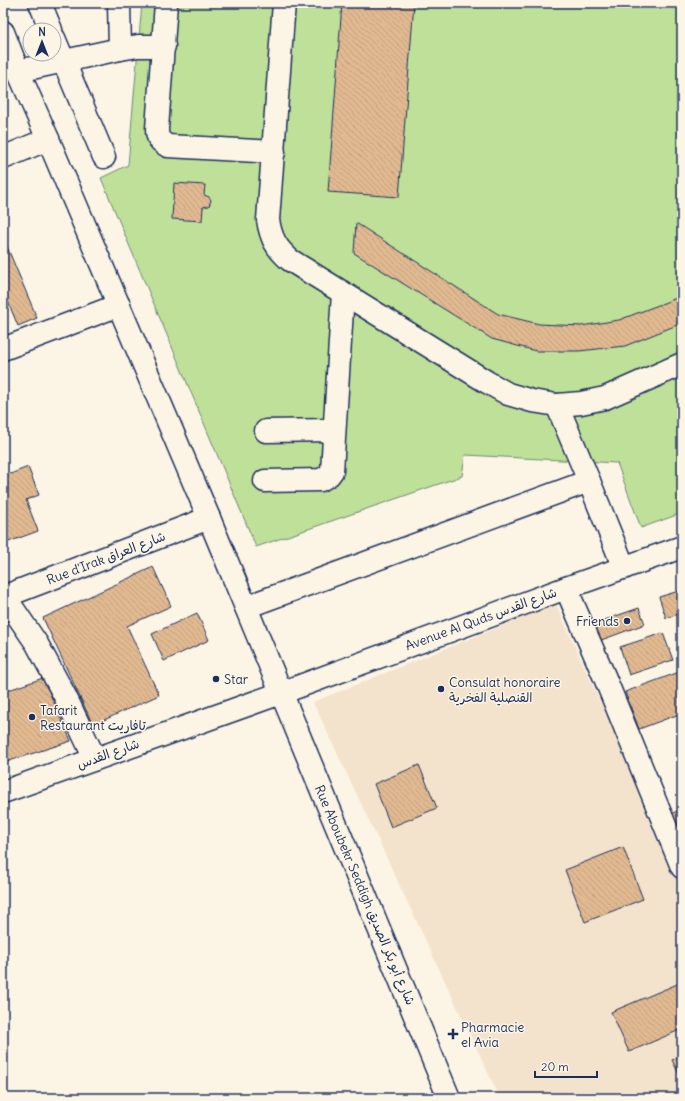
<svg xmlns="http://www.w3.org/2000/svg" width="685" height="1101" viewBox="0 0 685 1101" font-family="Delius,'Playpen Sans Arabic',sans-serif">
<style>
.built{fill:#f4e3cc}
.grass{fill:#bfe098;stroke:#6d887b}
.building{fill:url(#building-back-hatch);stroke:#1b2f5e}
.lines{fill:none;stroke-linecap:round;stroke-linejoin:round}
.minor-casing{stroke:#1b2f5e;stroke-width:25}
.minor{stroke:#fcf5e5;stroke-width:22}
.poi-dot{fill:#1b2f5e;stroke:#fcf5e5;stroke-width:1.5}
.labels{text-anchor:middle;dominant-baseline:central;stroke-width:3;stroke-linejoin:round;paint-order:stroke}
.street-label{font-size:13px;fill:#1b2f5e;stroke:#fcf5e5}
.poi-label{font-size:13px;fill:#1b2f5e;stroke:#fcf5e5;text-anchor:start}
</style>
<defs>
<pattern id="building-back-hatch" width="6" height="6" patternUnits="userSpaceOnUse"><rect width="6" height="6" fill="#e1b991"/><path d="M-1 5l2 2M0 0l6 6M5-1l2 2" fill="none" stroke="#c09f7f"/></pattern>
</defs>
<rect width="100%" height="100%" fill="#fcf5e5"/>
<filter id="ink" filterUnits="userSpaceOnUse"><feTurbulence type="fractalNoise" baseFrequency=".025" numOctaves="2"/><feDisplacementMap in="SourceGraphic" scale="8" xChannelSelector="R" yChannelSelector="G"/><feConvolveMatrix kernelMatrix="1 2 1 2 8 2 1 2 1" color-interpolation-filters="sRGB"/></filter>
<g filter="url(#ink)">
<polygon class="built" points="556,604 682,883 682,1098 500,1098 313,702"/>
<polygon class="grass" points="142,3 682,3 682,513 641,528 617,463 465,455 462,476 256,547 101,178 128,165"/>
<g class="building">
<polygon points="342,3 414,3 399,197 328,192"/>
<polygon points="174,183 205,185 204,195 209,197 211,200 209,206 203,207 202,221 172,219"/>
<polygon points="356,223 498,314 539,324 581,326 619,320 682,296 682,323 625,346 579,351 536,351 492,339 354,253"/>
<polygon points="3,237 37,318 18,326 3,290"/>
<polygon points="28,467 39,495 26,500 38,531 3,544 3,477"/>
<polygon points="153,567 171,606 127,626 159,695 93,725 43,618"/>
<polygon points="682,590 682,613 666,618 659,597"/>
<polygon points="639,608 645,624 596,642 590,625"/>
<polygon points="197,613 209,640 164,661 152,634"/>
<polygon points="663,633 673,660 629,675 620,647"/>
<polygon points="682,671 682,713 639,729 625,692"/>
<polygon points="43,678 71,741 3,763 3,692"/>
<polygon points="419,765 437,808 391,827 374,784"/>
<polygon points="682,809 682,853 666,816"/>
<polygon points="623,847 643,899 585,922 565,870"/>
<polygon points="682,982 682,1029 629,1052 611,1012"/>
<polygon points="682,1055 682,1080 672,1060"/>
</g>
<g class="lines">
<defs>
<g id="minor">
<polyline points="40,3 51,30"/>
<polyline points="119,3 120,49"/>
<path d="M166,3L157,129C157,138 160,142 168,146L274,152"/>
<path d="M284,3L268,220C271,238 276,248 290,260L487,382L508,394L532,401L557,405L581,403L605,398L682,364"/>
<polyline points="3,32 18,71 48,139 209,518 449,1098"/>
<polyline points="54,38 104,157"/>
<polyline points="18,71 120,49 138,46 164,46"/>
<polyline points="3,158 48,139"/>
<polyline points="3,349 119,305"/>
<polyline points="557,405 589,481 624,568"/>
<polyline points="266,431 334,430"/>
<polyline points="265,481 321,480 329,475 332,471 343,293"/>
<polyline points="566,588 605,678 682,867"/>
<polyline points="3,597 209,518"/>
<polyline points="5,597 37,644 65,696 95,759"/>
<polyline points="246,607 589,481"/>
<polyline points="3,792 281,693 566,588 682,547"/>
</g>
</defs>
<use href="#minor" class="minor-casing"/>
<use href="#minor" class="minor"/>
</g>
</g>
<g class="poi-dot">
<circle cx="627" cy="621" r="4"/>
<circle cx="216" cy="679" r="4"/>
<circle cx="441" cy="689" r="4"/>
<circle cx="32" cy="717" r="4"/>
<path d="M451 1028h4v4h4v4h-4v4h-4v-4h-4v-4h4z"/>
</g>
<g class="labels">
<g class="street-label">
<text transform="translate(106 558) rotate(-21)">Rue d'Irak شارع العراق</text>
<text transform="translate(481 619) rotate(-20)">Avenue Al Quds شارع القدس</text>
<text transform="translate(108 754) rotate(-20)">شارع القدس</text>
<text transform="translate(365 895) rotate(67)">Rue Aboubekr Seddigh شارع أبو بكر الصديق</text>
</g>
<g class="poi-label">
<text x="619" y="621" text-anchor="end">Friends</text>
<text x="224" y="679">Star</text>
<text x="449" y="682">Consulat honoraire<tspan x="449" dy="15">القنصلية الفخرية</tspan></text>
<text x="40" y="710">Tafarit<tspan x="40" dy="15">Restaurant تافاريت</tspan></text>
<text x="461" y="1027">Pharmacie<tspan x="461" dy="15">el Avia</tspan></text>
</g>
</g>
<rect width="685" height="1101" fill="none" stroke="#fcf5e5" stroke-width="16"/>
<rect x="8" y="8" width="669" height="1085" fill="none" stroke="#1b2f5e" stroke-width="1.5" filter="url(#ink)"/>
<g transform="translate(42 42)"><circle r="19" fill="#fcf5e5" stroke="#a2a6af"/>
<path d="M0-3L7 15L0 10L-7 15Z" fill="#1b2f5e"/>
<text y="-6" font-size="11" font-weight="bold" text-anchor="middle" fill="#1b2f5e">N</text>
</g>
<path d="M535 1071v6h62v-6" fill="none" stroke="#1b2f5e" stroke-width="2"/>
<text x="541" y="1071" font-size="12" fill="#1b2f5e" stroke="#fcf5e5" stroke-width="3" paint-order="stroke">20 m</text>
</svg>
